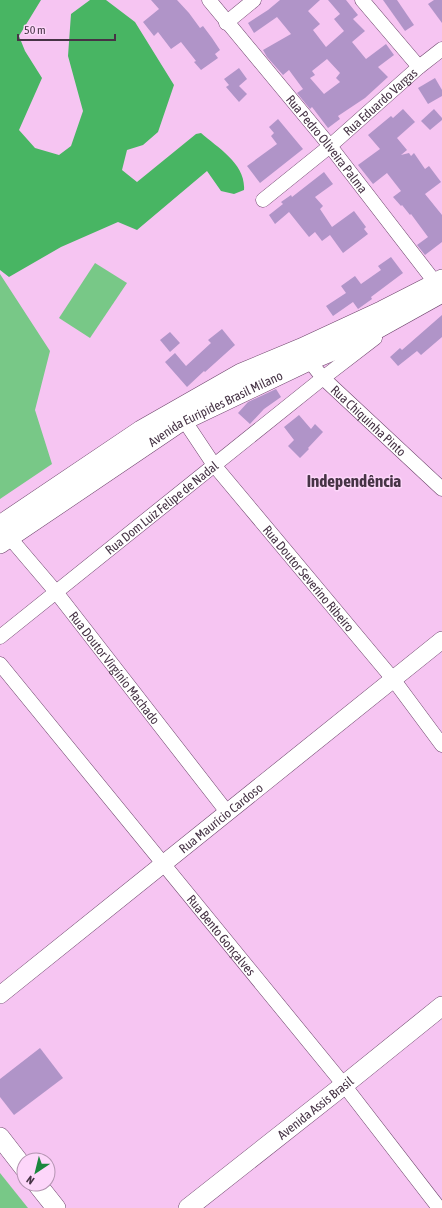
<svg xmlns="http://www.w3.org/2000/svg" width="442" height="1208" viewBox="0 0 442 1208" font-family="'Asap Condensed',sans-serif">
<style>
.green{fill:#78c887}
.forest{fill:#48b563}
.building{fill:#b094c8;fill-rule:evenodd}
.lines{fill:none;stroke-linecap:round;stroke-linejoin:round}
.minor-casing{stroke:#6d446b;stroke-width:15}
.tertiary-casing{stroke:#6d446b;stroke-width:18}
.secondary-casing{stroke:#6d446b;stroke-width:20}
.minor{stroke:#fff;stroke-width:14}
.tertiary{stroke:#fff;stroke-width:17}
.secondary{stroke:#fff;stroke-width:19}
.labels{text-anchor:middle;dominant-baseline:central;stroke-width:3;stroke-linejoin:round;paint-order:stroke}
.street-label{font-size:13px;fill:#463345;stroke:#fdd6fa}
.district-label{font-size:17px;font-weight:bold;fill:#463345;stroke:#fdd6fa}
</style>
<rect width="100%" height="100%" fill="#f6c5f2"/>
<g class="green">
<polygon points="95,263 127,283 90,338 59,318"/>
<polygon points="0,274 50,351 35,410 52,464 0,499"/>
<polygon points="0,1173 28,1208 0,1208"/>
</g>
<path class="forest" d="M0,0H41L19,36L25,51L42,78L19,130L35,148L59,155L71,146L83,111L68,56L71,14L90,0H106L135,22L174,85L158,132L143,145L127,150L122,170L137,182L196,134L201,133C218,148 246,164 244,190L234,194L221,191L207,171L137,230L118,222L61,247L9,277L0,270Z"/>
<g class="building">
<polygon points="151,0 177,0 189,13 200,28 203,26 212,38 220,50 215,54 218,58 201,70 194,62 196,61 181,42 171,49 158,32 154,36 143,22 159,9"/>
<path d="M280,0H320L308,11L320,24L313,30L326,47L344,31L334,19L340,14L328,0H346L358,15L353,19L365,31L352,42L366,59L386,44L394,55L378,67L388,77L365,98L338,116L340,119L328,128L312,107L310,109L297,93L303,89L289,70L283,75L267,57L263,50L291,34L277,17L254,33L248,23L268,10ZM327,59L340,73L336,78L340,82L324,94L310,78L315,75L312,71Z"/>
<polygon points="383,0 397,0 414,25 405,31"/>
<polygon points="434,0 442,0 442,23 428,4"/>
<polygon points="239,68 247,79 239,86 247,94 239,102 226,87 229,85 224,79"/>
<polygon points="435,78 442,90 442,96 428,104 418,88"/>
<polygon points="403,109 415,122 397,138 407,150 401,155 409,153 411,156 414,153 425,169 429,166 441,182 425,194 442,215 442,242 425,255 417,245 428,237 411,214 410,215 402,205 401,206 393,197 401,191 387,173 373,184 358,165 380,149 368,135 391,116 393,118"/>
<polygon points="434,109 442,118 442,120 430,130 421,121"/>
<polygon points="278,119 303,149 260,183 247,166 277,144 271,136 274,133 269,127"/>
<polygon points="324,172 333,184 315,197 323,206 320,209 332,227 354,211 366,227 364,229 368,234 343,253 330,235 322,241 315,232 309,237 289,212 275,224 269,215 283,204 281,202 291,195 292,197"/>
<polygon points="391,257 403,273 371,297 372,299 358,309 353,302 333,316 326,306 346,293 341,286 355,276 361,284 381,270 378,266"/>
<polygon points="442,315 442,337 421,355 417,351 398,366 390,357 400,348 402,350"/>
<polygon points="222,329 235,345 205,372 204,371 187,387 165,362 175,353 186,366 211,343 208,340"/>
<polygon points="170,332 180,343 170,352 160,340"/>
<polygon points="276,389 281,397 264,409 250,424 238,413 248,402"/>
<polygon points="299,415 311,429 315,424 323,432 308,448 309,449 300,458 288,446 294,440 284,427"/>
<polygon points="40,1048 63,1078 14,1115 0,1097 0,1079"/>
</g>
<g class="lines">
<defs>
<g id="minor">
<path id="s1" d="M209,0L330,146L441,290"/>
<polyline points="362,0 419,67"/>
<polyline points="226,23 254,0"/>
<path id="s2" d="M263,200L330,146L419,67L442,49"/>
<path id="s3" d="M304,354L323,378L442,489"/>
<path id="s4" d="M180,414L214,465L393,679L442,745"/>
<path id="s5" d="M5,529L10,538L56,592L227,812"/>
<path id="s6" d="M0,637L323,378L375,338"/>
<path id="s7" d="M0,664L344,1085L439,1208"/>
</g>
<g id="tertiary">
<path id="s8" d="M0,995L442,640"/>
</g>
<g id="secondary">
<polyline points="0,525 141,430 241,373 301,348 383,310 436,283 442,279"/>
<path id="s9" d="M0,544L179,423L309,361L354,342L442,293"/>
<polyline points="0,1137 24,1168"/>
<polyline points="37,1184 56,1208"/>
<path id="s10" d="M188,1208L344,1085L442,1006"/>
</g>
</defs>
<use href="#minor" class="minor-casing"/>
<use href="#tertiary" class="tertiary-casing"/>
<use href="#secondary" class="secondary-casing"/>
<use href="#minor" class="minor"/>
<use href="#tertiary" class="tertiary"/>
<use href="#secondary" class="secondary"/>
</g>
<g class="labels">
<g class="street-label">
<text stroke="none"><textPath href="#s2" startOffset="153">Rua Eduardo Vargas</textPath></text>
<text stroke="none"><textPath href="#s1" startOffset="186">Rua Pedro Oliveira Palma</textPath></text>
<text stroke="none"><textPath href="#s9" startOffset="255">Avenida Euripides Brasil Milano</textPath></text>
<text stroke="none"><textPath href="#s3" startOffset="93">Rua Chiquinha Pinto</textPath></text>
<text stroke="none"><textPath href="#s6" startOffset="207">Rua Dom Luiz Felipe de Nadal</textPath></text>
<text stroke="none"><textPath href="#s4" startOffset="209">Rua Doutor Severino Ribeiro</textPath></text>
<text stroke="none"><textPath href="#s5" startOffset="177">Rua Doutor Virgínio Machado</textPath></text>
<text stroke="none"><textPath href="#s8" startOffset="283">Rua Maurício Cardoso</textPath></text>
<text stroke="none"><textPath href="#s7" startOffset="350">Rua Bento Gonçalves</textPath></text>
<text stroke="none"><textPath href="#s10" startOffset="162">Avenida Assis Brasil</textPath></text>
</g>
<g class="district-label">
<text x="354" y="481">Independência</text>
</g>
</g>
<g transform="translate(36 1172) rotate(215)"><circle r="19" fill="#fdd6fa" stroke="#b495b2"/>
<path d="M0-3L7 15L0 10L-7 15Z" fill="#1b873e"/>
<text y="-6" font-size="11" font-weight="bold" text-anchor="middle" fill="#463345">N</text>
</g>
<path d="M18 34v6h97v-6" fill="none" stroke="#463345" stroke-width="2"/>
<text x="24" y="34" font-size="12" fill="#463345" stroke="#fdd6fa" stroke-width="3" paint-order="stroke">50 m</text>
</svg>
